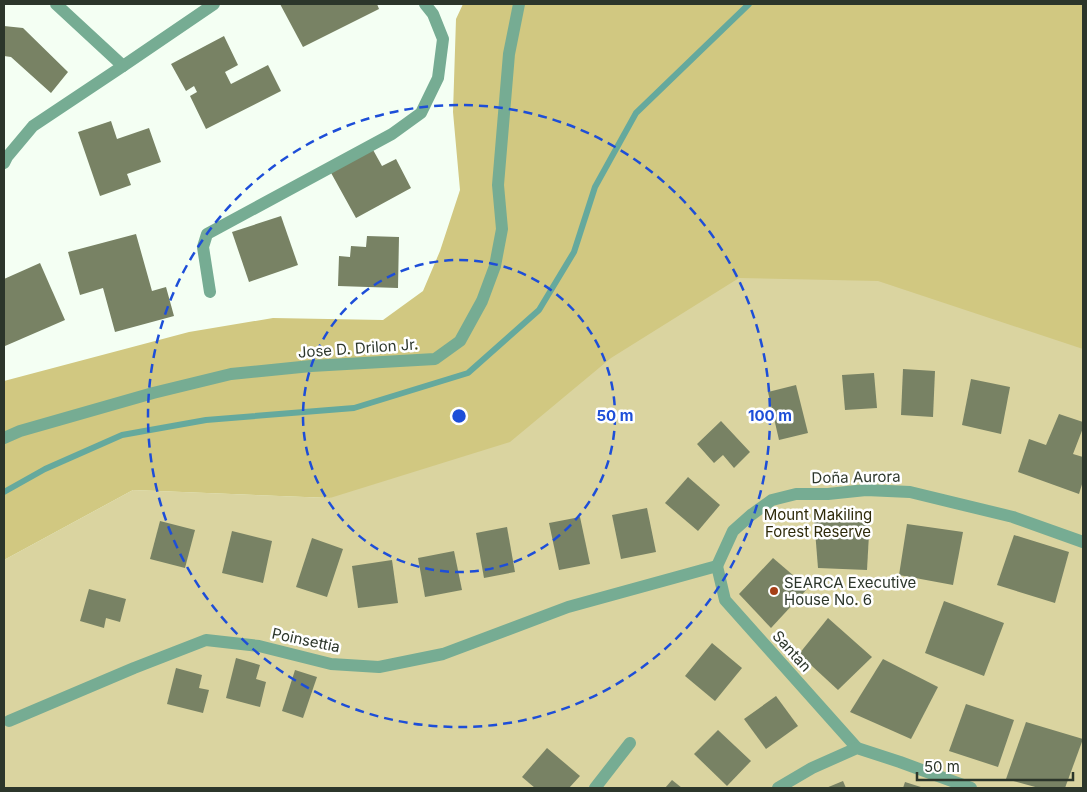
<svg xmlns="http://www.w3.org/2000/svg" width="1087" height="792" viewBox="0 0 1087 792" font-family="Inter,sans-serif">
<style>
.green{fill:#dad4a0}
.forest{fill:#d1c881}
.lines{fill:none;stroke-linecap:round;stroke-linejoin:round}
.stream{stroke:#65a99d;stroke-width:6}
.building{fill:#788264}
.minor{stroke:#76ac93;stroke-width:12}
.ring{fill:none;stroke:#1d4ed8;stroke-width:2.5;stroke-dasharray:9 6}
.poi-dot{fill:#a53f17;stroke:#fff;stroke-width:2}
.labels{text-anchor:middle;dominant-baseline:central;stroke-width:5;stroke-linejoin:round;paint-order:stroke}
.street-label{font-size:15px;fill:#2c362b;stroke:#fff}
.park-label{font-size:15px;fill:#2e2a0a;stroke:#fff}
.poi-label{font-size:15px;fill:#2c362b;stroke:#fff;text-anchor:start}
.centre{fill:#1d4ed8;stroke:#fff;stroke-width:2.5}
.ring-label{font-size:15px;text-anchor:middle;font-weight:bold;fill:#1d4ed8;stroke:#fff;stroke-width:5;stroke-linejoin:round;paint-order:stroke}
</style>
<rect width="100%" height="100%" fill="#f4fff3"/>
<polygon class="green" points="829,4 1083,4 1083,788 4,788 4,560 133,490 330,498"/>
<polygon class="forest" points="463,4 1083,4 1083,349 878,281 739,278 611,358 510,442 330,498 133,490 4,560 4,381 189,332 273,318 383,320 423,291 440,251 460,190 453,112 456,19"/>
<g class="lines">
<polyline class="stream" points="4,492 45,469 122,435 206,420 354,408 468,373 539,310 574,252 595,187 636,113 749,4"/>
</g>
<g class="building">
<polygon points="280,4 377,4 379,9 303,47"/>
<polygon points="4,26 23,28 68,72 51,93 11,57 4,56"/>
<polygon points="224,36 238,65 225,72 231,84 268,65 281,91 206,129 190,96 197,92 194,86 186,91 171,64"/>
<polygon points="111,121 117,139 149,128 161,162 127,174 131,185 100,196 78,132"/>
<polygon points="372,148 382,166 396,159 411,188 356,218 330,171"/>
<polygon points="281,216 298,265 249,282 232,232"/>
<polygon points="136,234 152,291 166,287 174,316 115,332 103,288 80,295 68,252"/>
<polygon points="367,236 399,237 398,288 338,286 339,256 350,257 351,246 366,247"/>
<polygon points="40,263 65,320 5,346 4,343 4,279"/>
<polygon points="903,369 935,371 933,417 901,415"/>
<polygon points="874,373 877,408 845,410 842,375"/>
<polygon points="971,379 1010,387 1001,434 962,425"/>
<polygon points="796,385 808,433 779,440 768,392"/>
<polygon points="1059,414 1083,422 1083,428 1073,454 1083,457 1083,481 1079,494 1018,472 1029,439 1046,445"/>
<polygon points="721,421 750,452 734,468 723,455 714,463 697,444"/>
<polygon points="688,477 720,505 698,531 665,503"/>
<polygon points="647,508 656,552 621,559 612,515"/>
<polygon points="870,516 867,570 818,568 814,518"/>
<polygon points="580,517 590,564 559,570 549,523"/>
<polygon points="160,521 195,530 185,568 150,559"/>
<polygon points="907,524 963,532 953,585 899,575"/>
<polygon points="507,527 515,572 484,578 476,533"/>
<polygon points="232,531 272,541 263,583 222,573"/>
<polygon points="1014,535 1069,552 1055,603 997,585"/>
<polygon points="312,538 343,549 327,597 296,587"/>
<polygon points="454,551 462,590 425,597 418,558"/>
<polygon points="773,558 808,588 771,628 739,594"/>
<polygon points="392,560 398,603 358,608 352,566"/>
<polygon points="89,589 126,599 120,622 106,618 104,628 80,621"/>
<polygon points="944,601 1004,623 984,676 925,653"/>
<polygon points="828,618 872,657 838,690 799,654"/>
<polygon points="712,643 742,668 715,701 685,676"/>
<polygon points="236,658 260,665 256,679 266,682 260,707 226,698"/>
<polygon points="883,659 938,687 911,739 850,712"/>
<polygon points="176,668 202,675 199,688 209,690 203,713 167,704"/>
<polygon points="295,670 317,677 303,718 282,711"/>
<polygon points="776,696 798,726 766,749 744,719"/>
<polygon points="966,704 1014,720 998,767 949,751"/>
<polygon points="1026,722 1083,739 1065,788 1039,788 1006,779"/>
<polygon points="718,730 751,761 727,786 694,754"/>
<polygon points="547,748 580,776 569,788 535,788 522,777"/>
<polygon points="672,780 682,788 665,788"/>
<polygon points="843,781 846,788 826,788"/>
<polygon points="905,782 924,788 903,788"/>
</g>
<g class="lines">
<g class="minor">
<polyline points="56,4 123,66"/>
<polyline points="4,163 7,157 33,126 123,66 214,4"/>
<polyline points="210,292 203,247 207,234 392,134 421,113 438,78 443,39 433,14 425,4"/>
<polyline points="4,438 20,431 153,393 231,374 311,366 435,359 460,341 482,301 495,266 502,229 498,185 509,54 519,4"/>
<polyline points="717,566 733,531 751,515 772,500 796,494 828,494 866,490 910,492 1013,517 1083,542"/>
<polyline points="717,566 725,600 857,748"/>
<polyline points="9,721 134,668 206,640 259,646 331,664 379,667 443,654 568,607 717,566"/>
<polyline points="595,788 630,743"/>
<polyline points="778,788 812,768 857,748 900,762 971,788"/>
</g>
</g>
<g class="ring">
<circle cx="459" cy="416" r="156"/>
<circle cx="459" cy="416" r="311"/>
</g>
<circle class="poi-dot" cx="774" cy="591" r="5"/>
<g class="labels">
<g class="street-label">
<text transform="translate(358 348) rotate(-4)">Jose D. Drilon Jr.</text>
<text transform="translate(856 477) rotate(-1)">Doña Aurora</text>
<text transform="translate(306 640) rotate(12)">Poinsettia</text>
<text transform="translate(792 651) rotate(48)">Santan</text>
</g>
<g class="park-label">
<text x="818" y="514">Mount Makiling<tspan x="818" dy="17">Forest Reserve</tspan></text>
</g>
<g class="poi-label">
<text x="784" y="582">SEARCA Executive<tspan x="784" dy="17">House No. 6</tspan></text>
</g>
</g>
<circle cx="459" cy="416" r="8" class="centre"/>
<g class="ring-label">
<text x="615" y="421">50 m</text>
<text x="770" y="421">100 m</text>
</g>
<rect width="1087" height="792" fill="none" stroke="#2c362b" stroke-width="10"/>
<path d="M917 772v8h156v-8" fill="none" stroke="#2c362b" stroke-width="2.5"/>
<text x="924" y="772" font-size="15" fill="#2c362b" stroke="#ffffff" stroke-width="4" paint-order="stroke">50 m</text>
</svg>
